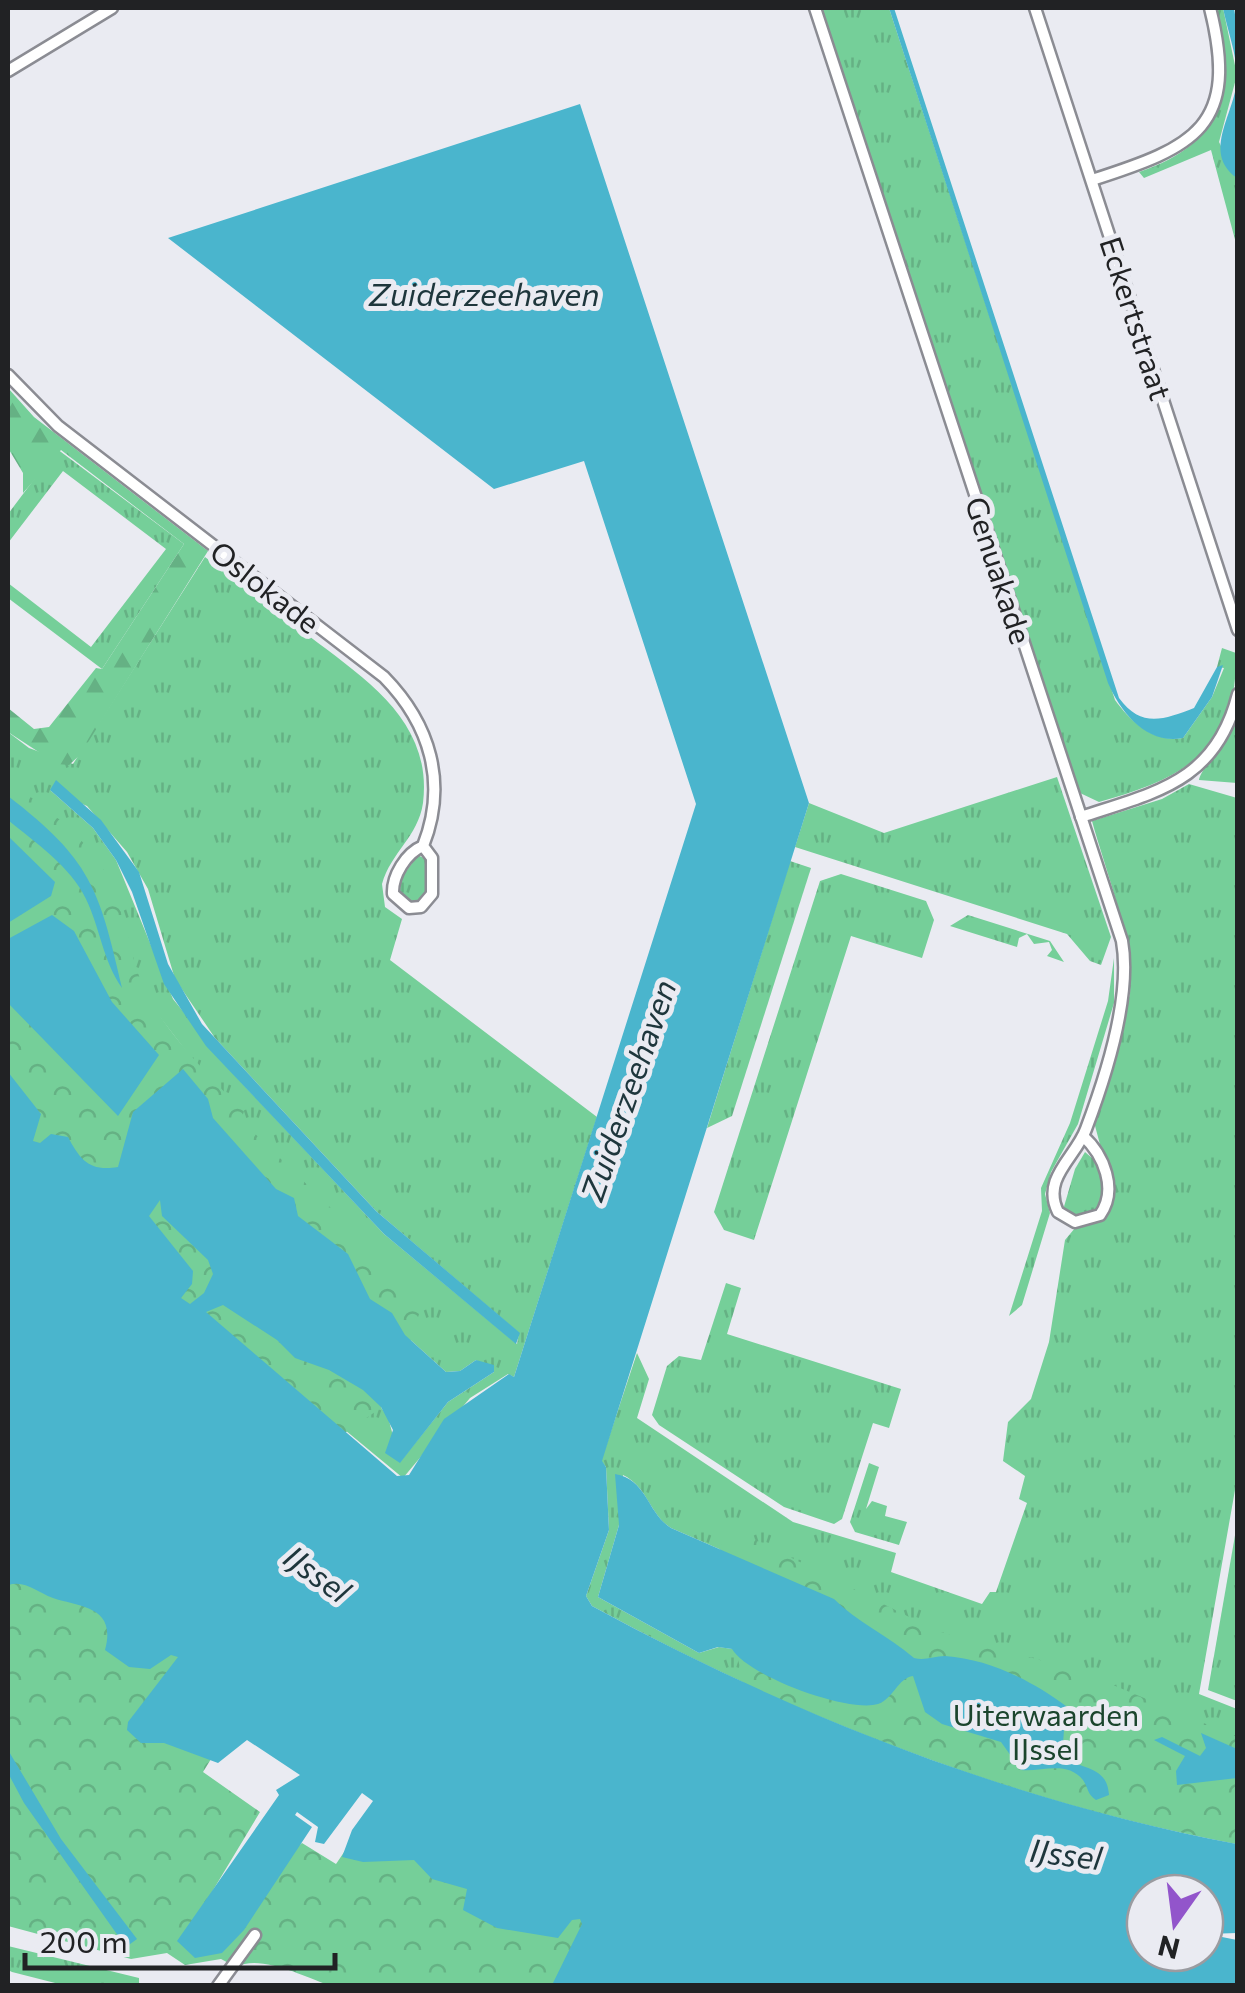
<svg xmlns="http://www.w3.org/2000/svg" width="1245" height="1993" viewBox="0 0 1245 1993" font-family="Commissioner,sans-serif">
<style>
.grass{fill:url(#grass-tufts);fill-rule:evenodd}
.forest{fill:url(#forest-firs)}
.park{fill:url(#park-crowns)}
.water{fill:#4ab5cd;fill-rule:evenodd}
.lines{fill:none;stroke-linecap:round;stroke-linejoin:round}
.minor-casing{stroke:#8b8c93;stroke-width:15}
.minor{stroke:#fff;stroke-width:10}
.labels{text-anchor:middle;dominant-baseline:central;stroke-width:10;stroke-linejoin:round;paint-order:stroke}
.street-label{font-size:30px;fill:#212224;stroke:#eaebf2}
.park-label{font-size:30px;fill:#1b452d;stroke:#eaebf2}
.water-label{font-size:32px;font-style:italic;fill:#1e363c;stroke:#eaebf2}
</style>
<defs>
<pattern id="grass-tufts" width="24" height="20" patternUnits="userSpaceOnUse" patternTransform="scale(2.5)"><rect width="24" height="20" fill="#75cf99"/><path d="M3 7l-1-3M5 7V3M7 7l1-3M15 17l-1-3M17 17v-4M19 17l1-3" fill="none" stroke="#65b184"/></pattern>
<pattern id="forest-firs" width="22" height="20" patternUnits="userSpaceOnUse" patternTransform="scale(2.5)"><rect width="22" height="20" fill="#75cf99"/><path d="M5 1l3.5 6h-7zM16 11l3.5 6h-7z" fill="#65b184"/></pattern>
<pattern id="park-crowns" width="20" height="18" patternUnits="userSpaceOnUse" patternTransform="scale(2.5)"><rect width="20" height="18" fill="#75cf99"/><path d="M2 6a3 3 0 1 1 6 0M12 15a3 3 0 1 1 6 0" fill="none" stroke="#65b184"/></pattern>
</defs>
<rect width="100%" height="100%" fill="#eaebf2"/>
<g class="grass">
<path d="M821,8H889L1115,700C1131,722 1154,743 1183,738L1212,697L1224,668L1217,667L1222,648L1236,653C1238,751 1182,779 1099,802L1080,793Z"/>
<path d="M1214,8H1223L1237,75L1219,142L1237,178V247L1211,150L1144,178L1139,172C1226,143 1236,88 1214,8Z"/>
<polygon points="57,449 184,544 102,669 8,598 8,583 91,647 166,549 63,471 8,543 8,514"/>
<path d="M205,557C240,583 274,609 309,636C365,679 433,721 423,803C418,837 391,852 382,884L385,907L402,919L390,960L597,1117L514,1377L508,1374L470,1398L403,1478L207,1316L374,1398L388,1417L400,1462L448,1402L494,1372L476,1360L460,1371L446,1372L405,1335L8,820V732L29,748L73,764ZM50,790L87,806L127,852L148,889L175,979L215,1038L376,1211L519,1333L517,1344L384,1234L237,1078L173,999L116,860L93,828Z"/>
<path d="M1237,712V783L1199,780C1199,772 1230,734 1237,712Z"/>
<polygon points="1057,777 1111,937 1101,965 1090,961 1067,934 795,847 809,803 884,833"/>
<path d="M1189,784L1237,798L1238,1473L1199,1694L1237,1709V1844C1008,1801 796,1717 592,1606L586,1596L609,1530L606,1467L601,1461L637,1353L649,1379L637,1418L793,1522L896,1553L891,1572L982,1604L990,1592H996L1027,1503L1019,1499L1025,1476L1003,1461L1008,1422L1031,1399L1049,1342L1065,1240L1075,1228L1103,1220L1114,1197L1094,1122L1130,994C1132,934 1108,879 1092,821L1162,799ZM623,1475C648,1487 649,1514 671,1528L834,1599L732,1649L719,1647L699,1653L598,1597L619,1525Z"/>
<polygon points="418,855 427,860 427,892 420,903 408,905 397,894 399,881"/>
<polygon points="790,861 811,868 732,1116 707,1128"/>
<polygon points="841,874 926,901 934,920 922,958 851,936 754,1240 724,1230 714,1212 820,881"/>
<polygon points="968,915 1050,941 1064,962 1047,956 1052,950 1049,942 1034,944 1027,934 1019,938 1017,947 950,926"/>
<polygon points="1114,958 1114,1003 1078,1124 1051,1172 1045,1194 1050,1213 1022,1305 1009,1316 1042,1211 1041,1188 1070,1123 1108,1001"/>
<polygon points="1085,1152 1099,1164 1104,1198 1096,1213 1075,1218 1063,1210 1075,1169"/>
<polygon points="726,1283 741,1288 727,1334 901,1389 889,1428 873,1423 842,1519 834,1524 784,1507 659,1425 652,1415 667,1366 679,1356 701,1360"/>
<polygon points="869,1463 879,1467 866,1509 872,1501 887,1506 885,1516 907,1522 899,1545 855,1532 850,1522"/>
<polygon points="1237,1524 1238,1701 1237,1701 1208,1690"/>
<polygon points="8,1946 139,1978 139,1985 63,1985 12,1972 8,1970"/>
</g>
<polygon class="forest" points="8,388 34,417 208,551 80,755 69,765 57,764 8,732 8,708 34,729 49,727 96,668 102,669 184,544 61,450 23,493 23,473 8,448"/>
<g class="park">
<path d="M8,781C53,812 103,849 120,904C129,934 132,964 146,993C165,1030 213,1082 244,1111L241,1120L386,1262L425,1295L392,1400L345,1433L205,1315L180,1299L8,1122Z"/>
<path d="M8,1500L245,1704L203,1772L260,1812L183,1940L302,1843L336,1864L380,1799L734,1985H328C303,1976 260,1954 236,1967L221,1959L185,1965L167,1953L131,1959L8,1926Z"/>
<path d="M728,1526L937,1631L1082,1672L1237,1737V1844C1065,1811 905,1755 744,1684L715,1565Z"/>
</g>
<g class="water">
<path d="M889,8H894L1119,698C1141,728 1163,720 1194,708L1217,667L1223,665L1212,697L1183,738C1147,745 1121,713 1108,683Z"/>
<path d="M1223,8H1234L1237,27V178C1200,152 1237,111 1237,77C1237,55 1227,29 1223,8Z"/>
<path d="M580,104L809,803L602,1461L606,1467L609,1530L586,1596L592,1606C797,1717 1008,1800 1237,1844V1933L1207,1934L1237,1940V1985H552L582,1924L580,1919L572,1920L558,1938L497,1928L463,1910L467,1889L432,1879L414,1860L363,1862L342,1857L352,1830L373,1801L362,1793L324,1844L315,1842L318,1827L297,1812L295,1815L312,1827L244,1930L222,1953L195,1958L177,1941L279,1795L276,1790L300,1775L247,1740L218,1763L164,1743H141L127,1730L128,1722L178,1657L171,1655L150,1669L129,1667L105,1650C117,1606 80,1607 53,1598C36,1592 26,1580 8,1585V1072L41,1114L33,1141L40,1143L51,1134L68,1137C80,1160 90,1172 118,1167L133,1112L183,1069L208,1099L213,1118L276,1189L294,1198L298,1216L348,1254L370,1299L392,1313L405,1335L446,1372L460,1371L476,1360L494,1365V1372L448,1402L400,1463L385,1453L393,1430L381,1407L363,1390L329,1370L295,1358L277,1340L223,1305L206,1312L397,1476L409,1475L444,1419L509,1374L514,1377L696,804L584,461L494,489L168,238ZM160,1200L162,1216L208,1260L213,1274L204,1293L190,1304L181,1298L192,1284L193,1271L149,1216ZM1145,1893H1205V1953H1145Z"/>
<polygon points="56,780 101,820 139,872 168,964 202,1024 376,1211 520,1333 516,1344 384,1234 206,1046 164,984 132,892 116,860 93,828 50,790"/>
<path d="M8,796C91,860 99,888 122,988C103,961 100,928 86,899C71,867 35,842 8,820Z"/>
<polygon points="8,836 55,882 51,896 8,923"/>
<polygon points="52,915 74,931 112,1002 159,1055 118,1116 8,1003 8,939"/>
<path d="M615,1474C647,1479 647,1513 671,1528L834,1599C857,1622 887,1635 914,1658C925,1661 934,1656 945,1656C990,1659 1034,1682 1066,1706L1062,1755C1080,1771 1107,1764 1109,1795L1096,1800C1087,1794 1089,1789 1083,1780C1067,1760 1042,1772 1021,1770L1001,1742L942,1724L925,1712L913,1676C898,1678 893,1699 878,1704C848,1713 748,1676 732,1649L718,1647L699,1653L598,1597L619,1525Z"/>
<polygon points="1201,1733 1237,1749 1237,1778 1177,1785 1176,1771 1185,1756 1154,1740 1162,1737 1200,1756 1206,1748"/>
<polygon points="8,1750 61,1839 137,1939 126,1947 24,1803 8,1773"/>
</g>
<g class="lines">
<defs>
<g id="minor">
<path d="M815,8L1122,941C1132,997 1106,1076 1086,1129C1076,1157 1041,1178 1058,1212L1075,1222L1100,1215C1118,1190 1104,1155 1083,1136"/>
<polyline points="1035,8 1238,630"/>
<polyline points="8,71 112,8"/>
<path d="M1092,180C1195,147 1240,127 1210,8"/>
<path d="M8,375L58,426L384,677C430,724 448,783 423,846C406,853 392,876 393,894L409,908L421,907L432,894V858L423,846"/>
<path d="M1081,817C1156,792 1216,782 1238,694"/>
<polyline points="218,1986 255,1935"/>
</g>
</defs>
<use href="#minor" class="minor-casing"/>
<use href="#minor" class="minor"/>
</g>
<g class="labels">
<g class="street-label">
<text transform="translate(1137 318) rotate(72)">Eckertstraat</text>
<text transform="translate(1000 570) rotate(72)">Genuakade</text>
<text transform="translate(266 586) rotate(38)">Oslokade</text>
</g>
<g class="park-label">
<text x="1046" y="1713">Uiterwaarden<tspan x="1046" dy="34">IJssel</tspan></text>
</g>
<g class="water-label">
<text x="484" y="293">Zuiderzeehaven</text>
<text transform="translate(627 1090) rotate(-71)">Zuiderzeehaven</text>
<text transform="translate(318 1573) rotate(36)">IJssel</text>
<text transform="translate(1066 1853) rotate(7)">IJssel</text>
</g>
</g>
<rect width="1245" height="1993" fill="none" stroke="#212224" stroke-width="20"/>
<g transform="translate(1175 1923) rotate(194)"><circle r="48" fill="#eaebf2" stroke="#9a9ba0" stroke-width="2.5"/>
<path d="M0-8L18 38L0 25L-18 38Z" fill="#9255cb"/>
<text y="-15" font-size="28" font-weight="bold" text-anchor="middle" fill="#212224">N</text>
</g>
<path d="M25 1953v15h310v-15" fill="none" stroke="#212224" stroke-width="5"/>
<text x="40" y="1953" font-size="30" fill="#212224" stroke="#eaebf2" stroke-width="8" paint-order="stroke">200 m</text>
</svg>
